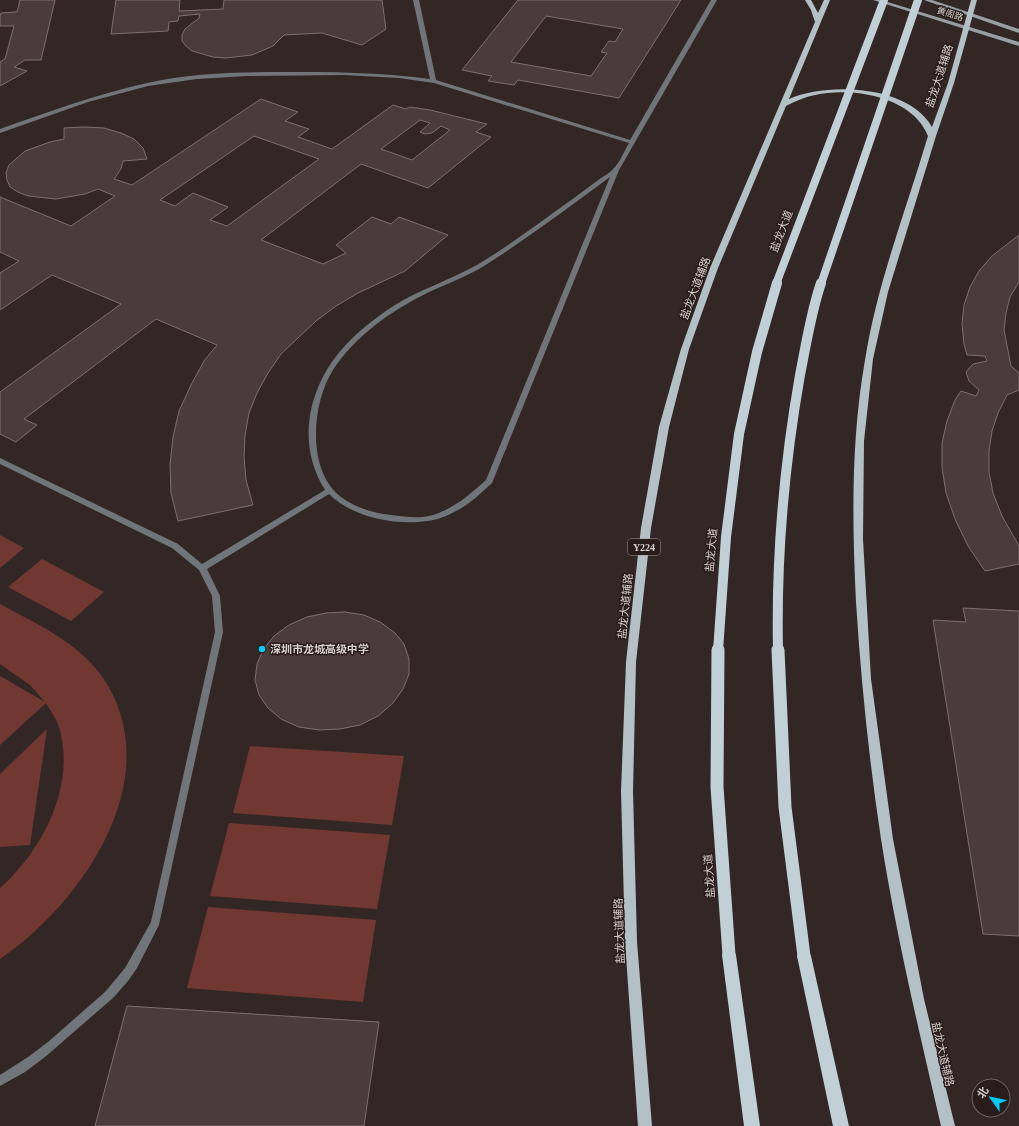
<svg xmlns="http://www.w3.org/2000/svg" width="1019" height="1126" viewBox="0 0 1019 1126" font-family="'Times New Roman','Noto Sans SC',serif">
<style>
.green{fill:#713831}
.building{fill:#4a3c3a;stroke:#7e6f6c;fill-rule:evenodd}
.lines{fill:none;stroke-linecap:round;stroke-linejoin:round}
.service{fill:#6f7578;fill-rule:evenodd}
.secondary{fill:#95a0a4;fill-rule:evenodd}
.primary{fill:#b3c1c6;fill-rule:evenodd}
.trunk{fill:#c0d0d6;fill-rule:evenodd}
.trunk-bridge-far2{stroke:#c0d0d6;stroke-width:8}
.trunk-bridge-far1{stroke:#c0d0d6;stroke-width:10}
.trunk-bridge{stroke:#c0d0d6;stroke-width:13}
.poi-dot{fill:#01cbf9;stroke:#291d1b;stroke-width:1.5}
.labels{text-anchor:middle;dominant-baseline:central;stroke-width:3;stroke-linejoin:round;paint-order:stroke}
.far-street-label{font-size:9px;fill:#d7cfcd;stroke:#291d1b}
.shield{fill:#291d1b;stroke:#a39a98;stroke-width:1}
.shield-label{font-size:10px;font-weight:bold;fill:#d7cfcd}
.street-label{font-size:11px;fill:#d7cfcd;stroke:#291d1b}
.poi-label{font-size:11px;font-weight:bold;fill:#d7cfcd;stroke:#291d1b;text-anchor:start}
</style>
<rect width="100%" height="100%" fill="#332725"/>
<g class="green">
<polygon points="0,535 24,548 0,568"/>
<polygon points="42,559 104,592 71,621 8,587"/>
<path d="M0,604C35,623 77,642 101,675C171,774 84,902 0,959V888C43,850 78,783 58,724C55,717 50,710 46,703L0,745V676L45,702L30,685L0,664Z"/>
<polygon points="47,729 30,845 0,847 0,774"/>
<polygon points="250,746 404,756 392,825 233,813"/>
<polygon points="229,823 390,835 377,909 210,896"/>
<polygon points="208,907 376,920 363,1002 187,988"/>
</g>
<g class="building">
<polygon points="20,0 55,0 41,60 25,60 14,67 27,71 0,86 0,62 5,59 14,26 0,26 0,16 1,13 17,12"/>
<polygon points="116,0 180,0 179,11 223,9 224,0 382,0 386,29 362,45 322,33 284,35 273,46 252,55 226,58 213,57 192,51 186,46 182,41 182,35 185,29 199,18 200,14 179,16 178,21 169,22 168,31 111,34"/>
<path d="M518,0H681L619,98L518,80L514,85L488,81L492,76L462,70ZM546,16L623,29L615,42L609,41L601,52L607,53L591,76L511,62Z"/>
<path d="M261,99L298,112L285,121L309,129L298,137L332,149L393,105L406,109L410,107L430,110L487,124L476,132L491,137L428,188L361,164L261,240L323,264L346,253L336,245L372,217L391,224L399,217L448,235L405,271L358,293L336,306L316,321L281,354L268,373L257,393L249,413L245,435L244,457L246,480L253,505L178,521L171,493L170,465L173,437L179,411L191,385L204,361L217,345L156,319L24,419L37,425L16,442L0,434V392L121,304L52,275L0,310V273L19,261L0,252V197L71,226L115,196L98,189L85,194L56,199L28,196L18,192L10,187L7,180L6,173L9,165L25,151L50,142L64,139V128L84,127L104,128L121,133L134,139L143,148L147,159L123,161L121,169L114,179L132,185ZM420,120L430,123L420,132L425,134L432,133L441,126L450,130L412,160L381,149ZM254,136L319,159L227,226L210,220L228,207L193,193L175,206L160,200Z"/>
<polygon points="1019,235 1019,282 1010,297 1006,313 1004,330 1011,366 1019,373 1019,390 1007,395 998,413 992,431 989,451 989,472 993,493 1002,516 1019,546 1019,564 985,571 968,546 955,519 946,493 942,467 942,443 947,421 955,400 961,391 976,396 979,390 969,381 966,372 973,364 987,361 985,356 967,355 964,344 962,324 964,305 970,287 979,271 992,256"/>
<polygon points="963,608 1019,611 1019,936 983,934 933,620 966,622"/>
<polygon points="345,612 364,615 380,622 394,632 404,644 409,659 409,674 403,689 393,703 378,716 360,725 340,729 319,730 299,727 281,719 268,708 259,695 255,680 257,664 263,650 274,636 289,625 307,617 326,613"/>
<polygon points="127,1006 379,1022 364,1126 95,1126"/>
</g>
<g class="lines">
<path class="service" d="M413,0H419L436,80L630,140L711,0H717L619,170L492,483C481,493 471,503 458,510C449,515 438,520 427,521C396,526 351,517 329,494L207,569L220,596L223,632L159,925L137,968L128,981L113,998L45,1057L25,1072L0,1086V1075L28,1057L48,1042L105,992L125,968L151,922L215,632L212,596L199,570L172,548L0,464V458L178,544L202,564L325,490C312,469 307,447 309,423C315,369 351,333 395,305C421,289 450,280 477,265C510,245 542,221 574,198C583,191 592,185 601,178C605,175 610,173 613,169C620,163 624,151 629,143L434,83L399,78L344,75L247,76L197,79L148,86L88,102L0,133V129C48,112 97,94 147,83C190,73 235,72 279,72C330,72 380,72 430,79ZM610,177L486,480C469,495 455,508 433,515C420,519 405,517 391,515C374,513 355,508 341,497C306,470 312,403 333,370C355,336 391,311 427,293C446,284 466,277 484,266C528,238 569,207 610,177Z"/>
<g class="secondary">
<polygon points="873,0 881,0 1019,42 1019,46"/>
<polygon points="924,0 932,0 1019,29 1019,33"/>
</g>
<path class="primary" d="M805,0H811L818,13L824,0H830L789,99C828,82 908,85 932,127L948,83L971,0H977L954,83L936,136L888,292L873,359L864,441L863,539L871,679L893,839L924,999L955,1126H941C919,1031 896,935 881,839C869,760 861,681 856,602C852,521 851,440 865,360C877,284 906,210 928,136C912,96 852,87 815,95C805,97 795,101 786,106L718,268L689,349L669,427L651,528L636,662L633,791L637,942L652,1126H638L625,942L621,791L626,662L641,528L659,427L681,349L710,268L815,22L811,10Z"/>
<g class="trunk">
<polygon points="729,949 734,951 736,955 760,1126 744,1126 722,955 724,951"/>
<polygon points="804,950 809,952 811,956 849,1126 833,1126 797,956 799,952"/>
</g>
<g class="trunk-bridge-far2">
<polyline points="776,284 884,0"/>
<polyline points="821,284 918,0"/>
</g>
<g class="trunk-bridge-far1">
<polyline points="718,651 726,537 739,434 757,352 777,283"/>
<path d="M778,651C776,559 784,466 800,375C806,345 811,312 821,283"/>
</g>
<g class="trunk-bridge">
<polyline points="718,650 717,787 729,955"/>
<polyline points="778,650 785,807 804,956"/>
</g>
</g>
<circle class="poi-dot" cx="262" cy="649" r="4"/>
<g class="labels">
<g class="far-street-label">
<text transform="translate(950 14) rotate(17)">黄阁路</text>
</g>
<rect class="shield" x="628" y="539" width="32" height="16" rx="3"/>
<g class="shield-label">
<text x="644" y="547">Y224</text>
</g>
<g class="street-label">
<text transform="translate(939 76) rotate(-72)">盐龙大道辅路</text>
<text transform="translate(781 231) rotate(-69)">盐龙大道</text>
<text transform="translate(695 288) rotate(-69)">盐龙大道辅路</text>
<text transform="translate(711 550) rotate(-85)">盐龙大道</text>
<text transform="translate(625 606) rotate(-84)">盐龙大道辅路</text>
<text transform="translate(709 876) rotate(-94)">盐龙大道</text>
<text transform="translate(619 931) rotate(-92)">盐龙大道辅路</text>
<text transform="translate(943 1054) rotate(77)">盐龙大道辅路</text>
</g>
<g class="poi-label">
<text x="270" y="649">深圳市龙城高级中学</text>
</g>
</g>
<g transform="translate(991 1098) rotate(303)"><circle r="19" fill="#291d1b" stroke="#6f6462"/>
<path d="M0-3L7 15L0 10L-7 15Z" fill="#01cbf9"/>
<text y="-6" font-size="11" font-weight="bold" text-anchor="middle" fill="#d7cfcd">北</text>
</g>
</svg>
